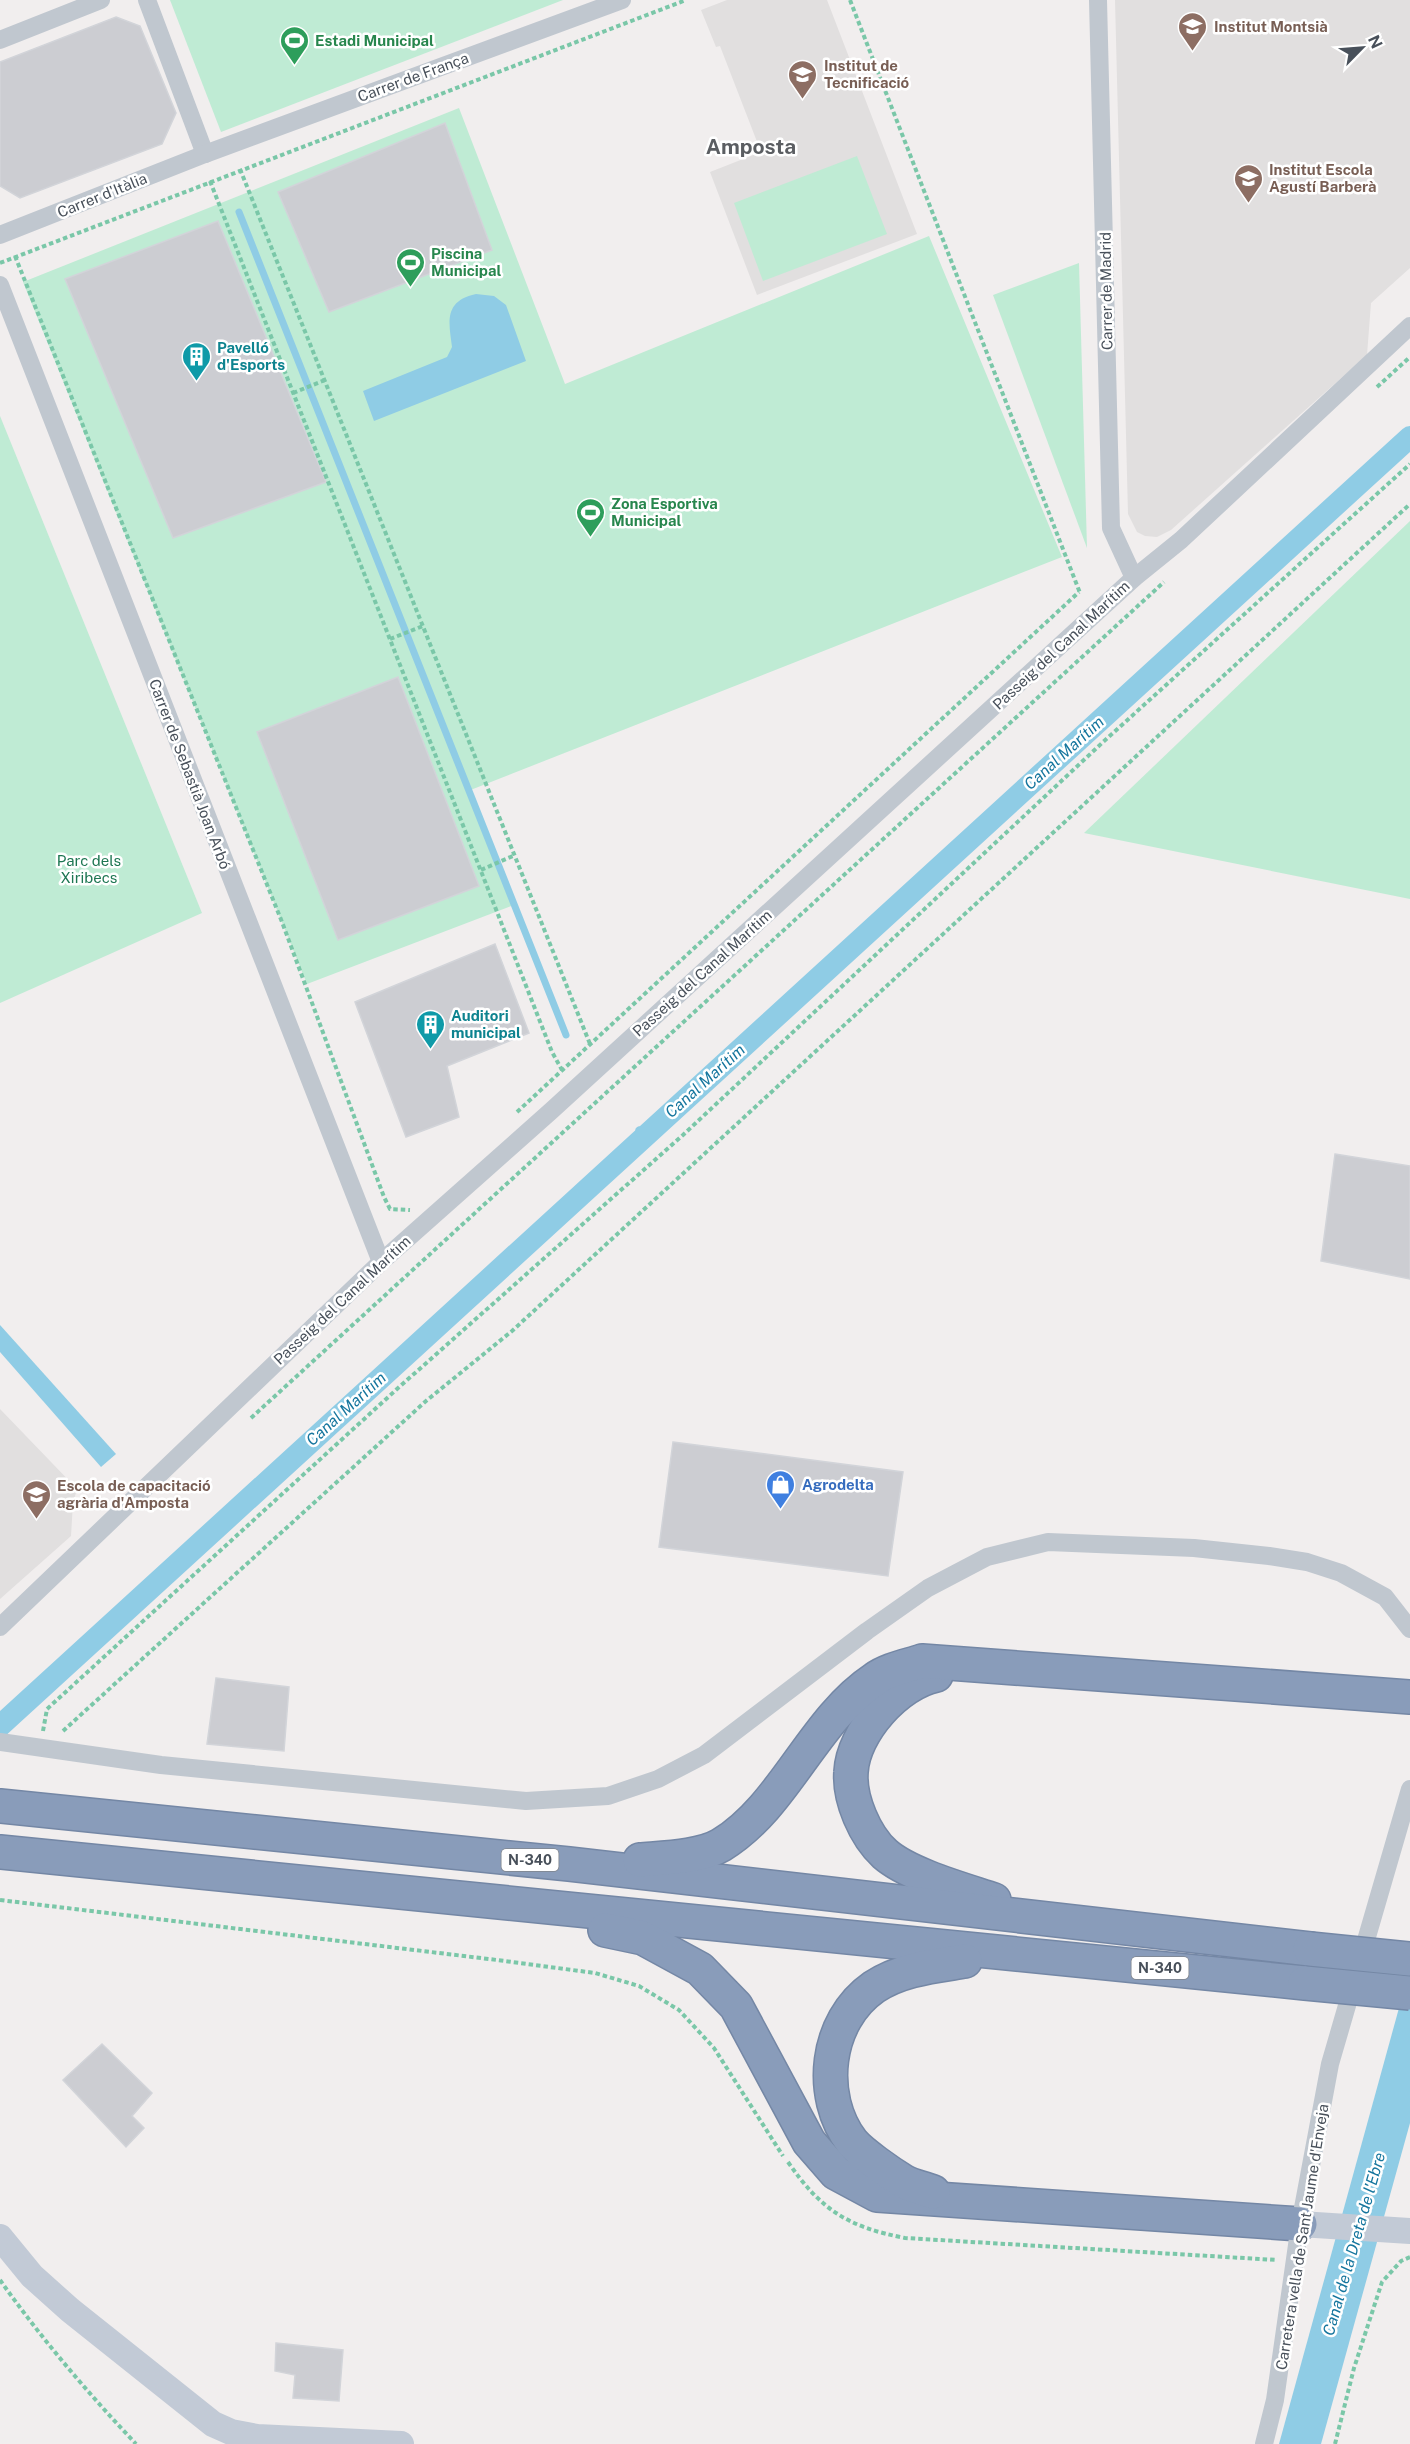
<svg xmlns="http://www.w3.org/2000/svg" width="1410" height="2444" viewBox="0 0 1410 2444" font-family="'Public Sans',sans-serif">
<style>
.education{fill:#e1dfdf}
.green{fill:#bfebd4}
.water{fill:#8fcce5}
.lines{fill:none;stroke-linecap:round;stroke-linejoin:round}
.stream{stroke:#8fcce5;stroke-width:7}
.canal{stroke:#8fcce5;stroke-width:22}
.building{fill:#cccdd2;stroke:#d2d4d9;stroke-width:1.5}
.highway-casing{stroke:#7487a5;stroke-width:36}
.path{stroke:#7ac7a8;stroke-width:4;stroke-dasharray:4.5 3;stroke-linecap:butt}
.street{stroke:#c0c7cf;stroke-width:18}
.secondary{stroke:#c2cad6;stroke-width:26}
.highway{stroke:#899cba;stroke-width:33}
.highway-bridge-casing{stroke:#7487a5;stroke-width:36;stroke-linecap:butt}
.highway-bridge{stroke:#899cba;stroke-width:33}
.labels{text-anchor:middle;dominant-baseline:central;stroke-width:5;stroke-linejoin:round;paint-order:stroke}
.shield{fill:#fff;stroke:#7f848c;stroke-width:1.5}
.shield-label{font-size:14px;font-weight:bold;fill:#48505a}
.education-label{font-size:15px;font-weight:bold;fill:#785e54;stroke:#fff;text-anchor:start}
.leisure-label{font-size:15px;font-weight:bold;fill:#27864d;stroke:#fff;text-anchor:start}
.street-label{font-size:15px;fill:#48505a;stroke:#fff}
.culture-label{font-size:15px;font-weight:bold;fill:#0d838f;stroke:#fff;text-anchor:start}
.park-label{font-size:15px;fill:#1d7652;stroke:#fff}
.shop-label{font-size:15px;font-weight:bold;fill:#366cbe;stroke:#fff;text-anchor:start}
.water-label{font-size:16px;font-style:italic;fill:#16769e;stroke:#fff}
.district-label{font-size:21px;font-weight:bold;fill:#5b5e62;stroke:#fff}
</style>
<rect width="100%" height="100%" fill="#f1eeee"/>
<g class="education">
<polygon points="727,0 827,0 917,234 757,295 710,172 761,152 720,46 716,47 701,10"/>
<polygon points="1115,0 1410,0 1410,268 1371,303 1367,355 1171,530 1157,537 1145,536 1137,532 1128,514"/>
<polygon points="0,1409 77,1489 73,1503 71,1536 0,1599"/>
</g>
<g class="green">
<polygon points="170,0 563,0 221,132"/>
<polygon points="459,108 565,384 929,236 1062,557 468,791 514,905 307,984 23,282"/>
<polygon points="857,156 887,234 763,281 734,203"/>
<polygon points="1079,263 1087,548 993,295"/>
<polygon points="0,416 202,913 0,1003"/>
<polygon points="1410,521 1410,899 1084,833"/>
</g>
<g class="water">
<path d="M476,294L494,296L506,305L526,361L374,421L363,391L447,357L452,347C449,323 443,301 476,294Z"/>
<polygon points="0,1325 116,1454 101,1467 0,1352"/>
<polygon points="1410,1968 1410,2123 1321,2444 1279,2444"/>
</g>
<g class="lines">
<g class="stream">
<polyline points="239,212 566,1035"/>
<polyline points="639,1130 645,1138"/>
</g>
<polyline class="canal" points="0,1726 1410,437"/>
</g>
<g class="building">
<polygon points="116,17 140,26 176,113 162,144 20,198 0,186 0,62"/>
<polygon points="445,123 492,250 329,312 278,192"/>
<polygon points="218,221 326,482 173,538 65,279"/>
<polygon points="398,677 479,886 338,940 257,732"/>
<polygon points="495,944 529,1033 447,1066 459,1117 406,1137 355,1002"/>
<polygon points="1335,1154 1410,1166 1410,1279 1321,1261"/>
<polygon points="673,1442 903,1472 888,1576 659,1547"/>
<polygon points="216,1678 289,1687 284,1751 207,1744"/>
<polygon points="102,2044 152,2093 132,2116 144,2128 126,2147 63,2080"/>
<polygon points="276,2343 343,2350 339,2401 293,2398 295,2375 275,2371"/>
</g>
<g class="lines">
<defs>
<g id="highway">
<path d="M936,1675C897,1683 853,1732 851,1772C849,1799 865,1836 885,1854C909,1875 964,1890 994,1900"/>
<polyline points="0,1806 569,1864 1310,1949"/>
<polyline points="0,1852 1305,1983"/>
<path d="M640,1860C662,1858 701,1857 721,1845C785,1806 812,1721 875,1679C887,1670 907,1666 922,1661L1410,1697"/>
<polyline points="605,1930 643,1938 700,1969 736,2006 809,2142 836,2173 877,2195 1300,2224"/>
<path d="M933,2192C923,2188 911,2186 903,2181C890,2173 861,2153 852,2142C817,2096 825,2021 874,1987C901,1969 934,1966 965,1961"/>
</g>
</defs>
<use href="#highway" class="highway-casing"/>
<g class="path">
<polyline points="850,0 1080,593"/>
<polyline points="240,169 590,1044"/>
<polyline points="210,181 552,1052 562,1070"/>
<polyline points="15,256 282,922 384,1197 390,1209 410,1210"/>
<polyline points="0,263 686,0"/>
<polyline points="1377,387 1410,357"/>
<polyline points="293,393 325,380"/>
<polyline points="390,639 423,626"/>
<polyline points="481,870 515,855"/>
<polyline points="517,1112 1079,592"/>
<polyline points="251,1418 1164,582"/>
<polyline points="43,1731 47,1709 397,1389 683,1135 1102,743 1410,464"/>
<polyline points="63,1731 426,1401 512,1331 1410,504"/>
<polyline points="0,1900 497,1960 595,1973 639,1986 679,2010 714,2048 783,2156"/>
<path d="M788,2162C821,2210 848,2227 905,2238L1277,2260"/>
<path d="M0,2280C41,2338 87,2392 136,2444"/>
<polyline points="1335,2444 1354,2368 1382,2282 1401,2261 1410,2257"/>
</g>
<g class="street">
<polyline points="147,0 205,154"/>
<polyline points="1098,0 1111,528 1134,578"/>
<polyline points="0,40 101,0"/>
<polyline points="0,235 205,154 622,0"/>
<polyline points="0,285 381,1262"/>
<polyline points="0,1627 381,1262 551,1111 1134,578 1181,540 1410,326"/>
<polyline points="0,1742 161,1765 526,1801 608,1796 658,1779 704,1755 867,1631 928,1588 987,1557 1048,1542 1194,1548 1269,1556 1307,1562 1341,1573 1385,1597 1410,1629"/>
<polyline points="1264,2444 1275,2400 1300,2224 1330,2064 1410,1789"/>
</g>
<g class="secondary">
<polyline points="1300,2224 1410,2231"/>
<polyline points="0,2237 32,2276 70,2310 213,2424 231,2432 257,2437 401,2444"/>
</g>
<use href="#highway" class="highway"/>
<defs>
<g id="highway-bridge">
<polyline points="1310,1949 1410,1959"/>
<polyline points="1305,1983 1410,1993"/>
</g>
</defs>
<use href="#highway-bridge" class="highway-bridge-casing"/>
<use href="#highway-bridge" class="highway-bridge"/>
</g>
<defs>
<symbol id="school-pin" viewBox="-11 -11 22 30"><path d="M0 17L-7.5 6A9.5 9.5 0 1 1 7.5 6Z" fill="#8d6e63" stroke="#fff"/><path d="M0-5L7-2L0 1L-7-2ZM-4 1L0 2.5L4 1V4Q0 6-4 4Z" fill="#fff"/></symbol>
<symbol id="stadium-pin" viewBox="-11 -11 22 30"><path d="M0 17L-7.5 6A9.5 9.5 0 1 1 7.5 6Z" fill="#2e9e5b" stroke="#fff"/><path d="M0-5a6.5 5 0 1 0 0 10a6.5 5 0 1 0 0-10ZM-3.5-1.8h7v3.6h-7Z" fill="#fff"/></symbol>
<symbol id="building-pin" viewBox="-11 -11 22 30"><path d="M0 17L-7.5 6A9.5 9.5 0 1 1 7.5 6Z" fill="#0f9aa8" stroke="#fff"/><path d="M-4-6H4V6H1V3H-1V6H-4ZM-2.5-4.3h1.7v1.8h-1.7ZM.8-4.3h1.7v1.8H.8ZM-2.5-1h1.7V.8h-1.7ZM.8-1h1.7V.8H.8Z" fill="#fff"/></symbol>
<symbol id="shop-pin" viewBox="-11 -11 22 30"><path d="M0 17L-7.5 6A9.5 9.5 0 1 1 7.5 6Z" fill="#3f7fe0" stroke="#fff"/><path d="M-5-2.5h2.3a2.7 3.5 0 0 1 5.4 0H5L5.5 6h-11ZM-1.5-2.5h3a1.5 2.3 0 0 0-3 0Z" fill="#fff"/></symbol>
</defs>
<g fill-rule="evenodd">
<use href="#school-pin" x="1176" y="10" width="33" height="45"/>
<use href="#stadium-pin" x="278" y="24" width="33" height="45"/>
<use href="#school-pin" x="786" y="58" width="33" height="45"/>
<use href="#school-pin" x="1232" y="162" width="33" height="45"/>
<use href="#stadium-pin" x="394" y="246" width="33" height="45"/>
<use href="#building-pin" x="180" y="340" width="33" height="45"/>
<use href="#stadium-pin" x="574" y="496" width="33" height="45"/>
<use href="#building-pin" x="414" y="1008" width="33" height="45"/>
<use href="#shop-pin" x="764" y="1468" width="33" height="45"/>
<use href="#school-pin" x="20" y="1478" width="33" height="45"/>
</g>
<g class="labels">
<g class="shield">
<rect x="501.5" y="1849" width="57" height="22" rx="4.5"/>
<rect x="1131.5" y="1957" width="57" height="22" rx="4.5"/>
</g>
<g class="shield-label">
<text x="530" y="1860">N-340</text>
<text x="1160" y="1968">N-340</text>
</g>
<g class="education-label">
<text x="1214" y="26">Institut Montsià</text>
<text x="824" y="65">Institut de<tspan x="824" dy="17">Tecnificació</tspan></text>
<text x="1269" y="169">Institut Escola<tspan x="1269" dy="17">Agustí Barberà</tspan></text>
<text x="57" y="1485">Escola de capacitació<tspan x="57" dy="17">agrària d'Amposta</tspan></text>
</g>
<g class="leisure-label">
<text x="315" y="40">Estadi Municipal</text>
<text x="431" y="253">Piscina<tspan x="431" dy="17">Municipal</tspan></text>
<text x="611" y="503">Zona Esportiva<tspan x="611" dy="17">Municipal</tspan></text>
</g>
<g class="street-label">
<text transform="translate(413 77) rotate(-20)">Carrer de França</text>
<text transform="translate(102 195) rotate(-22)">Carrer d'Itàlia</text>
<text transform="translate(1106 291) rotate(-91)">Carrer de Madrid</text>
<text transform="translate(1061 645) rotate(-43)">Passeig del Canal Marítim</text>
<text transform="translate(190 774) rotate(69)">Carrer de Sebastià Joan Arbó</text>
<text transform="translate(702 973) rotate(-42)">Passeig del Canal Marítim</text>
<text transform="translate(342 1300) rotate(-43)">Passeig del Canal Marítim</text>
<text transform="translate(1302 2237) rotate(-81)">Carretera vella de Sant Jaume d'Enveja</text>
</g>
<g class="culture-label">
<text x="217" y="347">Pavelló<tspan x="217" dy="17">d'Esports</tspan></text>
<text x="451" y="1015">Auditori<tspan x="451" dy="17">municipal</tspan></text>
</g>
<g class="park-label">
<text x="89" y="860">Parc dels<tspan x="89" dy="17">Xiribecs</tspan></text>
</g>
<g class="shop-label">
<text x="802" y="1484">Agrodelta</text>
</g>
<g class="water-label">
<text transform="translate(1064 753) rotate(-42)">Canal Marítim</text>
<text transform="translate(705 1081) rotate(-42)">Canal Marítim</text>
<text transform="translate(346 1409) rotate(-42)">Canal Marítim</text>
<text transform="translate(1354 2244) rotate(-74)">Canal de la Dreta de l'Ebre</text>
</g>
<g class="district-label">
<text x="751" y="146">Amposta</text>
</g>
</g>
<g transform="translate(1362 48) rotate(65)" stroke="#ffffff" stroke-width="4.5" paint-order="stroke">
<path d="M0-4.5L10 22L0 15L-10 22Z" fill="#48505a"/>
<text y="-9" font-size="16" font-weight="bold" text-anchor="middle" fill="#48505a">N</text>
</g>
</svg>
